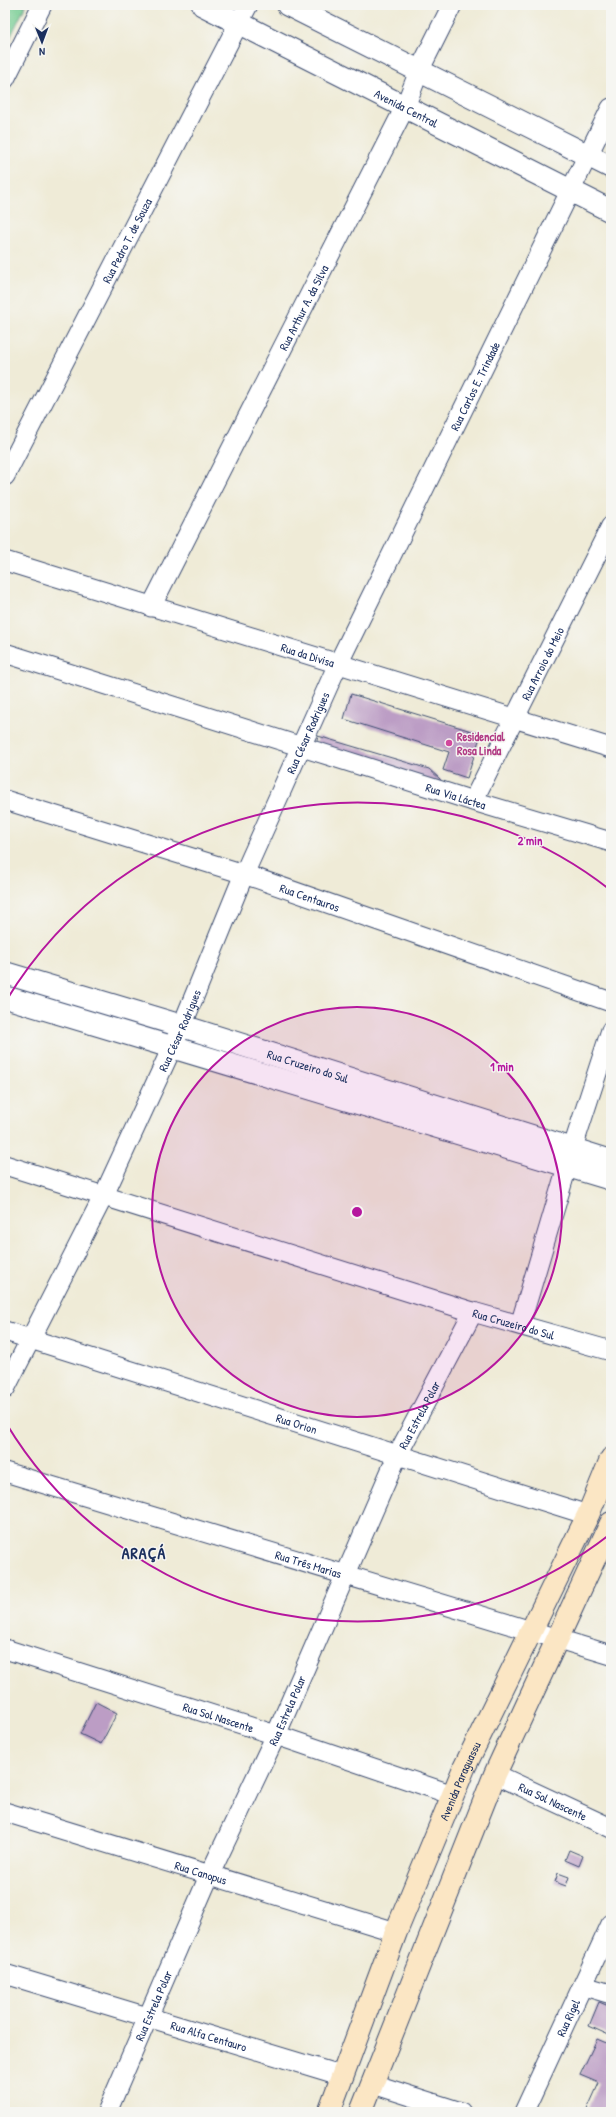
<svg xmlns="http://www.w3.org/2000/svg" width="616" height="2117" viewBox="0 0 616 2117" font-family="'Patrick Hand',sans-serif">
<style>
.green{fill:#74cc91;stroke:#487e78}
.building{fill:#bc9dc5}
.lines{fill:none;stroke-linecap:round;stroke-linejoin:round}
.minor-casing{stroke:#3b4b70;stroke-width:21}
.tertiary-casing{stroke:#3b4b70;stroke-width:24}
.secondary-casing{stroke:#3b4b70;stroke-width:24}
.minor{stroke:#fff;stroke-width:19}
.tertiary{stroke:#fff;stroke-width:22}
.secondary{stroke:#fbe6c4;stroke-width:22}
.ring{fill:none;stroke:#b5179e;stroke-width:2}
.hotel-dot{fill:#d1479c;stroke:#f6f6f2;stroke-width:1.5}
.labels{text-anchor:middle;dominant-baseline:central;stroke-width:3;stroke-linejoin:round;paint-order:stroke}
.street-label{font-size:12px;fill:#1b2f5e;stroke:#f6f6f2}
.hotel-label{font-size:12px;font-weight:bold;fill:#b23c85;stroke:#f6f6f2;text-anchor:start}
.district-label{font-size:16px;font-weight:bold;letter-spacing:1px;fill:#1b2f5e;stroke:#f6f6f2}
.centre{fill:#b5179e;stroke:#f6f6f2;stroke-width:2}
.ring-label{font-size:12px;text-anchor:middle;font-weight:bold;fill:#b5179e;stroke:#f6f6f2;stroke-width:3;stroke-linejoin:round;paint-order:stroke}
</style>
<rect width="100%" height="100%" fill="#f6f6f2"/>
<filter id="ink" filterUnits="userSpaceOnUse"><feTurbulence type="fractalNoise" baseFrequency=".025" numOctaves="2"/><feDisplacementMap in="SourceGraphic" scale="8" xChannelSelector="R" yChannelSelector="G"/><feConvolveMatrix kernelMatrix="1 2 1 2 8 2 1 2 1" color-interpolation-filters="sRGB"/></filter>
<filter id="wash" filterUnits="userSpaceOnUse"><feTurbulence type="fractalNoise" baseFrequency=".012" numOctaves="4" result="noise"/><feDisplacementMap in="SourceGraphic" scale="16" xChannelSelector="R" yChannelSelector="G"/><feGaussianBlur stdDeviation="0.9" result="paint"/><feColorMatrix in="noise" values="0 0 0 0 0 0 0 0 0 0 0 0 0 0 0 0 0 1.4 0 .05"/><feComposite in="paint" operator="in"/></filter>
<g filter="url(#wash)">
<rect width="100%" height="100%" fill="#efebd7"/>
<polygon class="green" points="5,5 26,5 5,48"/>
<g id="blocks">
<g class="building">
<polygon points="351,694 481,734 467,778 443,770 449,752 344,719"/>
<polygon points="318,736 429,769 440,779 443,787 315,749"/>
<polygon points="96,1702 117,1713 101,1744 80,1734"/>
<polygon points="569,1850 583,1856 579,1866 565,1860"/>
<polygon points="558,1873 569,1877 566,1886 555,1882"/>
<polygon points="599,2002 611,2007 611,2036 589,2026"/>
<polygon points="597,2039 611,2045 611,2063 607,2061 606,2066 611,2068 611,2112 586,2112 599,2083 580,2075"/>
</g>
</g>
</g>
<g filter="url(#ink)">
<use href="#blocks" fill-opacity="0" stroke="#3b4b70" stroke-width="1"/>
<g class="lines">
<defs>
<g id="minor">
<polyline points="5,79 42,5"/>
<path id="s1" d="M5,476L248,5"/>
<path id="s2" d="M5,561L611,748"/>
<path id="s3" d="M151,607L405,107L419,71L452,5"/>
<path id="s4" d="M5,653L473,801L611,842"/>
<path id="s5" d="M5,800L244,874L611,1002"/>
<path id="s6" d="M473,801L611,526"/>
<path id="s7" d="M5,1165L473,1312L611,1351"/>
<polyline points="520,1325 572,1150 611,1030"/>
<path id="s8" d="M5,1331L588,1515"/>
<path id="s9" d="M5,1389L104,1195L182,1026L244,874L338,664L611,108"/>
<path id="s10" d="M5,1472L611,1655"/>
<path id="s11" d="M5,1649L276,1735L453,1795"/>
<path id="s12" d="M495,1774L611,1828"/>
<path id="s13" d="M5,1812L396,1932"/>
<path id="s14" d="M5,1974L343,2076"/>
<polyline points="584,1986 611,1994"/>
<polyline points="373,2084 461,2112"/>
<path id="s15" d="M107,2112L209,1876L276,1735L398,1454L473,1312"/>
<path id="s16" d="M524,2112L611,1924"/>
</g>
<g id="tertiary">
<path id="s17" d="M203,5L611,211"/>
<polyline points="288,5 611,167"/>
<path id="s18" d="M5,973L182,1026L611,1161"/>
<polyline points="5,997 611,1179"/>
</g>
<g id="secondary">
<path id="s19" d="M329,2112L396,1932L464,1768L588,1515L611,1459"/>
<polyline points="361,2112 495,1774 611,1523"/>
</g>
</defs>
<use href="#minor" class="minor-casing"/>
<use href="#tertiary" class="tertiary-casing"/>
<use href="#secondary" class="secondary-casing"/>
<use href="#minor" class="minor"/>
<use href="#tertiary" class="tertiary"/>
<use href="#secondary" class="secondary"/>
</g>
</g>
<circle cx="357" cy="1212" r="205" fill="#b5179e" fill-opacity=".12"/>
<g class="ring">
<circle cx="357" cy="1212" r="205"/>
<path d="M609 1535A410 410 0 0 1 6 1423M6 1001A410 410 0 0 1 609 889"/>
</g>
<circle class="hotel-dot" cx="449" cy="743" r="4"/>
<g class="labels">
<g class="street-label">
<text stroke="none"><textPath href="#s17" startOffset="228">Avenida Central</textPath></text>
<text stroke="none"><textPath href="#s1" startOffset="265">Rua Pedro T. de Souza</textPath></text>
<text stroke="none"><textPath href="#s3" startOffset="336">Rua Arthur A. da Silva</textPath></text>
<text stroke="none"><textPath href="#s9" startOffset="1108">Rua Carlos E. Trindade</textPath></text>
<text stroke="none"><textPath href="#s2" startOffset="317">Rua da Divisa</textPath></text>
<text stroke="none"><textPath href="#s6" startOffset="154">Rua Arroio do Meio</textPath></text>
<text stroke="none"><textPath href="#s9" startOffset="723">Rua César Rodrigues</textPath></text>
<text stroke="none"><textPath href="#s4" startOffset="473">Rua Via Láctea</textPath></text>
<text stroke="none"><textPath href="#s5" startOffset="320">Rua Centauros</textPath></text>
<text stroke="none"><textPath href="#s9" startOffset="399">Rua César Rodrigues</textPath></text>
<text stroke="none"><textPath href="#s18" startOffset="317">Rua Cruzeiro do Sul</textPath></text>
<text stroke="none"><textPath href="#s7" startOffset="533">Rua Cruzeiro do Sul</textPath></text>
<text stroke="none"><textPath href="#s15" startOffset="764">Rua Estrela Polar</textPath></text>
<text stroke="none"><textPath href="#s8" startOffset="306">Rua Orion</textPath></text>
<text stroke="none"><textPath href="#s10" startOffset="317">Rua Três Marias</textPath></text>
<text stroke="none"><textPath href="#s15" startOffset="440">Rua Estrela Polar</textPath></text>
<text stroke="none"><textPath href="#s11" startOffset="224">Rua Sol Nascente</textPath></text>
<text stroke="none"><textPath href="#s19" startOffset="356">Avenida Paraguassu</textPath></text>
<text stroke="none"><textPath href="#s12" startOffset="64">Rua Sol Nascente</textPath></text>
<text stroke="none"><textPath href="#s13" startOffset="205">Rua Canopus</textPath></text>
<text stroke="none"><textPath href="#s15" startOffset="116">Rua Estrela Polar</textPath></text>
<text stroke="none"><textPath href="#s16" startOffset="104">Rua Rigel</textPath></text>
<text stroke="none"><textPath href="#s14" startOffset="213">Rua Alfa Centauro</textPath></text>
</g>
<g class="hotel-label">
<text x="457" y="736">Residencial<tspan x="457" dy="14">Rosa Linda</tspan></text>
</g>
<g class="district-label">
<text x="144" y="1553">ARAÇÁ</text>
</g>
</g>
<circle cx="357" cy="1212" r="6" class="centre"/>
<g class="ring-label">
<text x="530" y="845">2 min</text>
<text x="502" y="1071">1 min</text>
</g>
<rect width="616" height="2117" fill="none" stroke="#f6f6f2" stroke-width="20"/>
<g transform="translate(42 42) rotate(179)" stroke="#f6f6f2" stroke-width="3" paint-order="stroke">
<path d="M0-3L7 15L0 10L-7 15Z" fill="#1b2f5e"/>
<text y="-6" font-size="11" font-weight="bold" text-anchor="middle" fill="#1b2f5e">N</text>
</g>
</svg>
